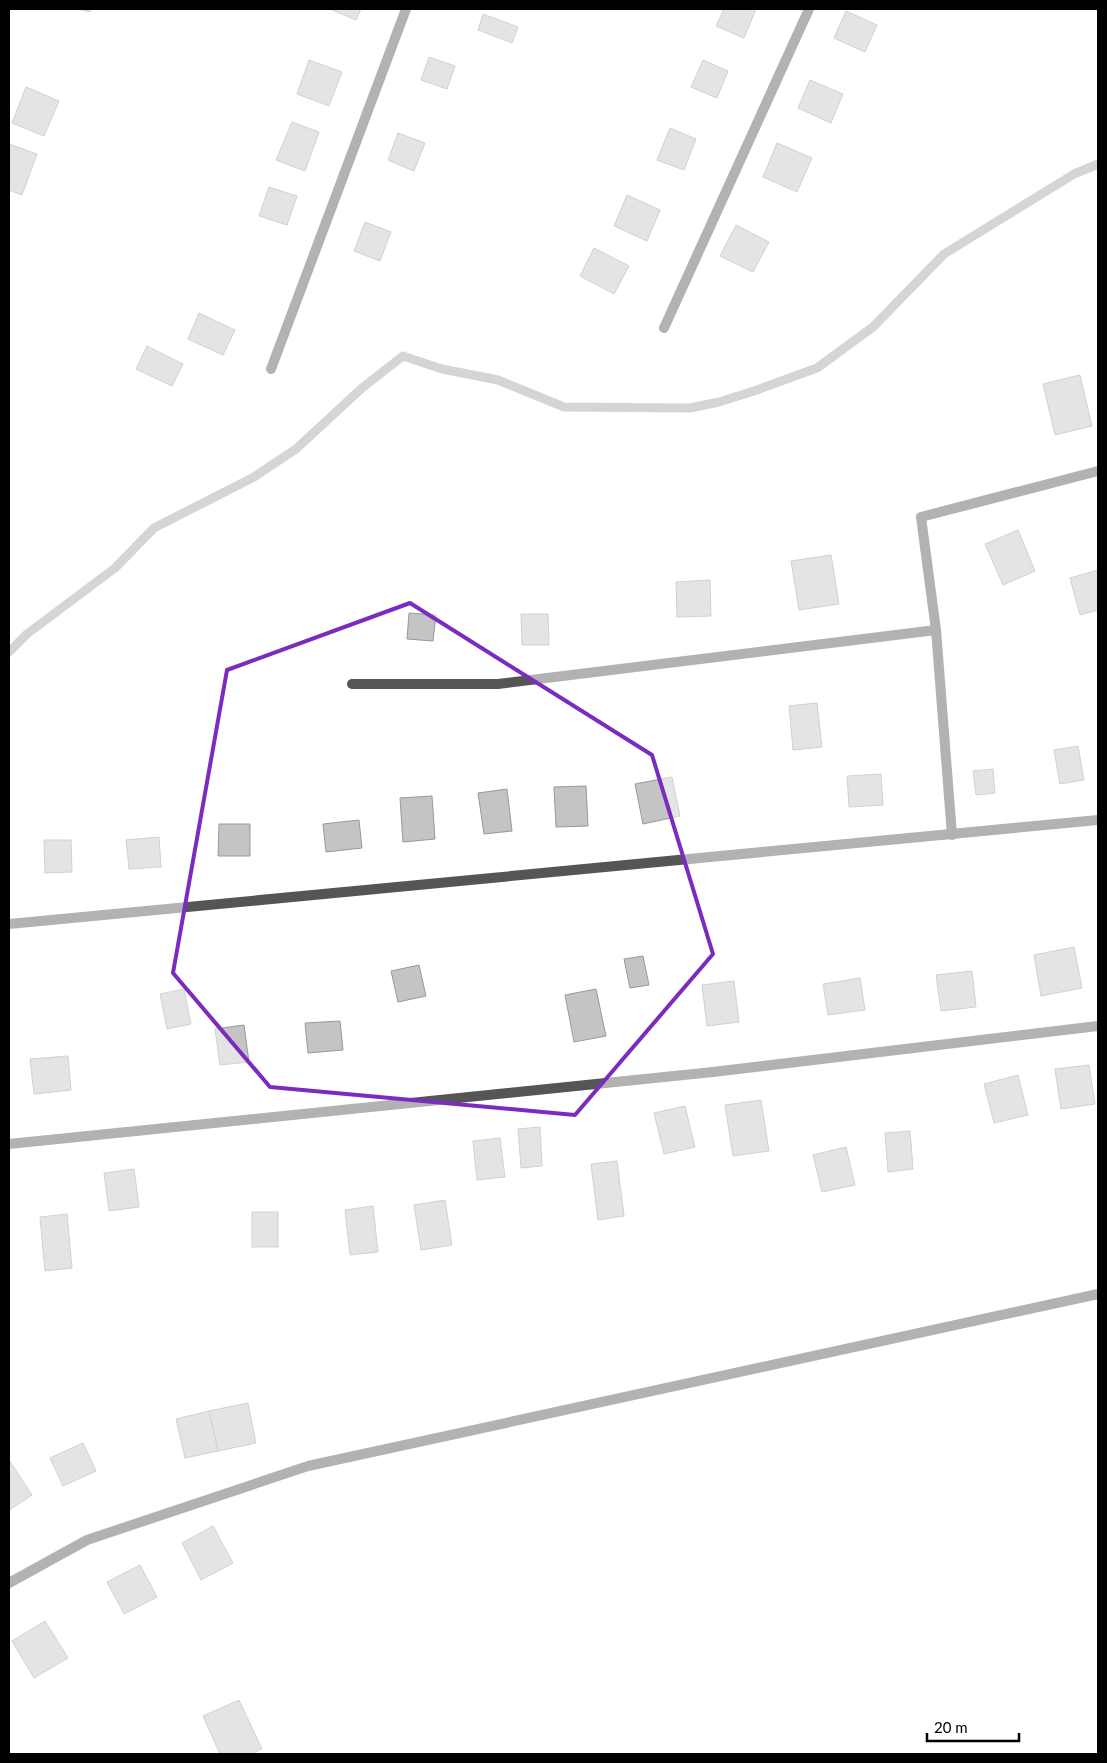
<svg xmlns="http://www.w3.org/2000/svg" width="1107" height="1763" viewBox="0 0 1107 1763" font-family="Lato,sans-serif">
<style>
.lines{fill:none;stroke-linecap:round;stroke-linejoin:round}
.stream{stroke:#a3a3a3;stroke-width:9}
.building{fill:#c4c4c4;stroke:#999}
.street{stroke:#555;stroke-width:10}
.marked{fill:none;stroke:#7b2cbf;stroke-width:4;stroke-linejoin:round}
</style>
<rect width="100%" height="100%" fill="#fff"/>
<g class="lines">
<polyline class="stream" points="9,652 27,634 115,568 154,528 254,477 296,449 362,388 403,356 442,369 498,380 564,407 690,408 719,402 754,391 817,368 873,327 944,254 1074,174 1098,164"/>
</g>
<g class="building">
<polygon points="78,9 91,9 90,12"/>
<polygon points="330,9 361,9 356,20"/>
<polygon points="724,9 756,9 744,38 716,26"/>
<polygon points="846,11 877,25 865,52 834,38"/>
<polygon points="483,14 518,27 512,43 478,30"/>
<polygon points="429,57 455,66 447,89 421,80"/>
<polygon points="309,60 342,72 329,106 297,94"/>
<polygon points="703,60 728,71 717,98 691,87"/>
<polygon points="810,80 843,94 831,123 798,108"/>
<polygon points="26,87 59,101 44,136 12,123"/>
<polygon points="292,122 319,132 305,171 276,160"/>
<polygon points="670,128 696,139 684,170 657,160"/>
<polygon points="398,133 425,143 414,171 388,160"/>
<polygon points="777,143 812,158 797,192 763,177"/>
<polygon points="9,144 37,154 22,195 9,190"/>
<polygon points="269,187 297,196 287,225 259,216"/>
<polygon points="627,195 660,210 647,241 614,226"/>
<polygon points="365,222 391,232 380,261 354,251"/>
<polygon points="736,225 769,242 753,272 720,256"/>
<polygon points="594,248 629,266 614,294 580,276"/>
<polygon points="199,313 235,330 223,355 188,339"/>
<polygon points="147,346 183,364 172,386 136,369"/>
<polygon points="1080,375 1092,426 1055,435 1043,384"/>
<polygon points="1018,530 1035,571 1003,585 985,544"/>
<polygon points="831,555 839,604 799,610 791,561"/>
<polygon points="1098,570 1098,610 1080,615 1070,578"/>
<polygon points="710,580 711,616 677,617 676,582"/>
<polygon points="409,613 436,615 433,641 407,639"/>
<polygon points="521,614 548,614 549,645 522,645"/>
<polygon points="817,703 822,747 793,750 789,706"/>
<polygon points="1078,746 1084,780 1060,784 1054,750"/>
<polygon points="993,769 995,793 976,795 973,771"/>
<polygon points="881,774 883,805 849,807 847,776"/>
<polygon points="672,777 680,816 643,824 635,784"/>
<polygon points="586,786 588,826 556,827 554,787"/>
<polygon points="507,789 512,831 484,834 478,793"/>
<polygon points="432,796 435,839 403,842 400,798"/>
<polygon points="359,820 362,848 326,852 323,824"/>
<polygon points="219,824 250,824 250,856 218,856"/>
<polygon points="159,837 161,867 129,869 126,840"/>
<polygon points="44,840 71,840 72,872 45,873"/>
<polygon points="1074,947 1082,988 1041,996 1034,955"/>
<polygon points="643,956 649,985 630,988 624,959"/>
<polygon points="419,965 426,996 398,1002 391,971"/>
<polygon points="972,971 976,1007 941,1011 936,975"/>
<polygon points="860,978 865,1010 828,1015 823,984"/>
<polygon points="734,981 739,1022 707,1026 702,985"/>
<polygon points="184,989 191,1024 167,1029 160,994"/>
<polygon points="596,989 606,1036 574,1042 565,995"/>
<polygon points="340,1021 343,1050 308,1053 305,1023"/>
<polygon points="244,1025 249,1062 220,1065 215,1029"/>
<polygon points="68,1056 71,1090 34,1094 30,1059"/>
<polygon points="1089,1065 1095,1104 1061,1109 1055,1069"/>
<polygon points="1018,1075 1028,1115 994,1123 984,1084"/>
<polygon points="761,1100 769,1151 733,1156 725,1105"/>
<polygon points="685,1106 695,1147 664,1154 654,1113"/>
<polygon points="540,1127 542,1166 521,1168 518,1129"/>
<polygon points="910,1131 913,1169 888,1172 885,1133"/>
<polygon points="500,1138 505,1177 477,1180 473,1141"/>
<polygon points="846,1147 855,1185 822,1192 813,1155"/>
<polygon points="617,1161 624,1216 598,1220 591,1164"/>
<polygon points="134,1169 139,1207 109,1211 104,1173"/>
<polygon points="445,1200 452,1245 421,1250 414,1205"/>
<polygon points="373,1206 378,1252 350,1255 345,1210"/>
<rect x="252" y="1212" width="26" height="35"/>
<polygon points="67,1214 72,1268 45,1271 40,1217"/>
<polygon points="248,1403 256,1443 218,1451 209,1411"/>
<polygon points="209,1411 218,1451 185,1458 176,1419"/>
<polygon points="83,1443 96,1471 63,1486 50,1458"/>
<polygon points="9,1460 32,1495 9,1510"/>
<polygon points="213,1526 233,1563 201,1580 182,1543"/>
<polygon points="140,1565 157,1597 124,1614 107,1582"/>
<polygon points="45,1621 68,1658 34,1678 12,1641"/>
<polygon points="239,1700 262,1749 251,1754 220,1754 203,1716"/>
</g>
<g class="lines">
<g class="street">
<polyline points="664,328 809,9"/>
<polyline points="271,369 406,9"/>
<polyline points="352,684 498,684 936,630"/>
<polyline points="952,835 936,630 921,517 1098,471"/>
<polyline points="9,924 1098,820"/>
<polyline points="9,1144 713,1072 1098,1026"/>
<polyline points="9,1583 87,1540 308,1466 1098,1294"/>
</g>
</g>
<path d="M0 0H1107V1763H0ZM410,603L652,755L713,954L575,1115L270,1087L173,973L227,670Z" fill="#fff" fill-opacity=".55" fill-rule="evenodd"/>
<path class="marked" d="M410,603L652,755L713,954L575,1115L270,1087L173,973L227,670Z"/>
<rect width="1107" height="1763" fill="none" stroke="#000000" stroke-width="20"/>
<path d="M927 1733v8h92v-8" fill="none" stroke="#000000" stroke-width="2.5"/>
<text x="934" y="1733" font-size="15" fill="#000000" stroke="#ffffff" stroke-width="4" paint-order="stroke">20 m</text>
</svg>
